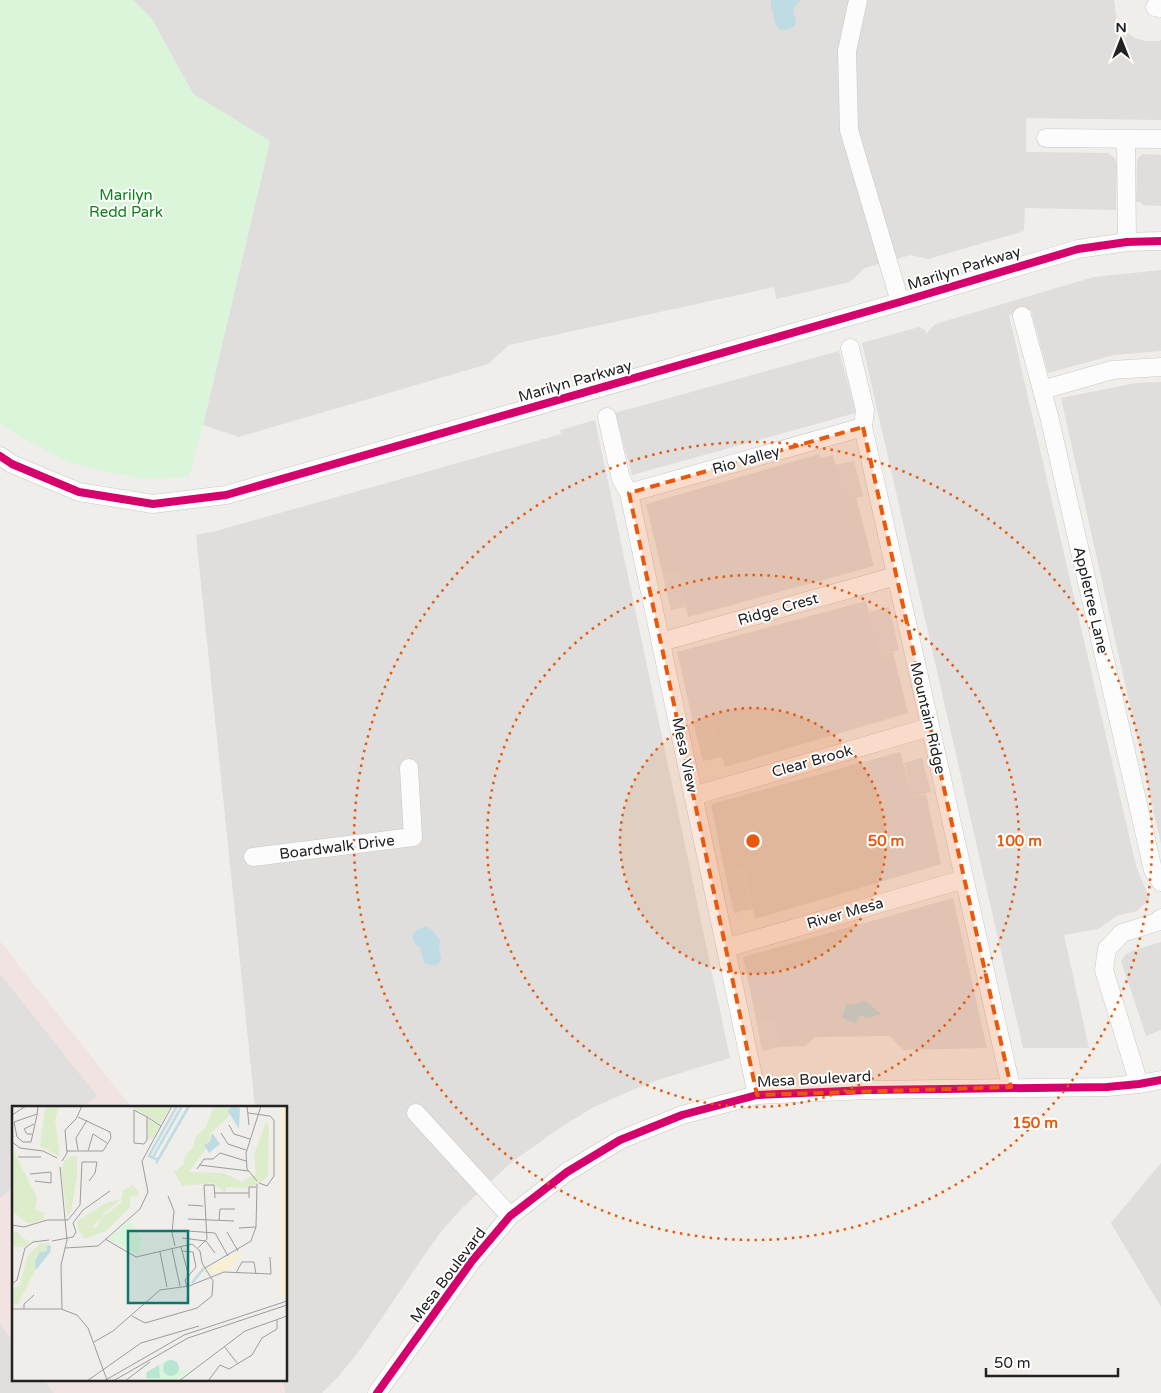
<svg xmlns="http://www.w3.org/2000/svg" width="1161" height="1393" viewBox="0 0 1161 1393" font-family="'Varela Round',sans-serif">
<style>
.residential{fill:#dfdedc}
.commercial{fill:#f1e3e1}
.park{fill:#daf5da}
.parking{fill:#e0dfde}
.water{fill:#bfdbe3}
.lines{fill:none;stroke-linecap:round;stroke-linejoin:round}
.minor-casing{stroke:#c9c8c7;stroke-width:19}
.minor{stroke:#fdfcfc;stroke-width:18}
.cycleway-casing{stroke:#fff;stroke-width:11}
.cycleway{stroke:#d6006c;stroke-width:8}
.marked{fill:#e8590c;fill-opacity:0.2;stroke:#e8590c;stroke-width:4;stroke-dasharray:10 6;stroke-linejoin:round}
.ring{fill:none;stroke:#e8590c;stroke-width:2.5;stroke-dasharray:2.5 5}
.labels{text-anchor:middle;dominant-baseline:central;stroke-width:4;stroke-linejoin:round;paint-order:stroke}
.park-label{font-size:15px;fill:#0c8416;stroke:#fff}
.street-label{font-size:15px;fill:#222;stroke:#fff}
.inset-river{fill:none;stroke:#bfdbe3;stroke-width:2.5}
.inset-road{fill:none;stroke:#9e9c9b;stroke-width:1}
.view{fill:#0f766e;fill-opacity:0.15;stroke:#0f766e;stroke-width:2.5}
.inset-edge{fill:none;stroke:#222;stroke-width:2.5}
.centre{fill:#e8590c;stroke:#fff;stroke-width:2.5}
.ring-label{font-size:15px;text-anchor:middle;font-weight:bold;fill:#e8590c;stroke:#fff;stroke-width:4;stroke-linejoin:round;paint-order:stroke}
</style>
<rect width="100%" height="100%" fill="#f0eeeb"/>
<g class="residential">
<polygon points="133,0 1114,0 1116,16 1122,29 1135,38 1146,41 1158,41 1161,40 1161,120 1026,118 1026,152 1108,153 1114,157 1117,163 1116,210 1025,208 1024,231 928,259 911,255 865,268 850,282 776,299 774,287 509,345 488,364 239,437 203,425 270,141 193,94 152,19"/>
<polygon points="1143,154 1161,155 1161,206 1142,205 1141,202 1136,202 1137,163 1138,158"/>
<polygon points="1161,270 1161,351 1114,355 1048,373 1031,310 1009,315 1136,866 1150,899 1137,911 1117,916 1098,929 1064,935 1089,1048 1023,1048 862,343 919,327 925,330 926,334 935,324 1094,277"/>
<polygon points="839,351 856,413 632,475 615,413"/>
<polygon points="1161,382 1161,844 1061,398 1136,383"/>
<polygon points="595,420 730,1058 664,1078 632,1090 592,1108 554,1132 512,1162 462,1208 440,1233 419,1263 360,1350 337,1378 322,1393 285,1393 283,1379 286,1379 286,1107 255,1107 196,535 216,531 561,434 560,430"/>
<polygon points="819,454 820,458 833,455 844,500 856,497 874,566 688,617 679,573 663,576 646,504"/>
<polygon points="866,601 880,655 893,652 908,713 725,767 712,718 693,722 677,652"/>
<polygon points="900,752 913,797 926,794 941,864 755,919 743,869 725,873 711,804"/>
<polygon points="953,898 987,1048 903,1050 890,1036 816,1037 805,1046 779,1047 774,1021 757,1024 743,957"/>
<polygon points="1161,942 1161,1030 1146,1036 1121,961 1125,955 1132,951"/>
<polygon points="1161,1163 1161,1307 1111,1223"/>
</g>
<polygon class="commercial" points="0,941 131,1107 14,1107 14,1379 283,1379 285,1393 0,1393"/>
<polygon class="park" points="0,0 133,0 152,19 193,94 270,141 203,425 189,477 139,478 104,471 71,463 24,439 0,424"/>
<g class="parking">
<polygon points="854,461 863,496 844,501 835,465"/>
<polygon points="679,573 686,607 671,610 663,576"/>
<polygon points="889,607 899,650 880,655 869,612"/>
<polygon points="712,717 722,757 703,761 693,722"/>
<polygon points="922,758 931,792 913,797 904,763"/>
<polygon points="743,869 752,909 734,913 725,873"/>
<polygon points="0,974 97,1096 83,1107 14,1107 14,1187 0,1198"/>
<polygon points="774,1021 779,1047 762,1051 757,1024"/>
<polygon points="0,1325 14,1343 14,1379 43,1379 54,1393 0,1393"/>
</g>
<g class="water">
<path d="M771,0H800C799,3 794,6 793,9C792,15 798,19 795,25C794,27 790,29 788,29C777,33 775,24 774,16C773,10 770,6 771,0Z"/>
<path d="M426,927L431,929L440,940L439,948L441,959L438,964C432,966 429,966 424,962C422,958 422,954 421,950C418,943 420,949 415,943C408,934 418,928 426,927Z"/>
<polygon points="866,1001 881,1014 867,1018 863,1016 858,1017 857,1021 854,1023 842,1018 847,1003 852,1005"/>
</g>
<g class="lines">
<defs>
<g id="minor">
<polyline points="858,0 847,51 849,130 900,302"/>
<polyline points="1155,7 1161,8"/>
<polyline points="1046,138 1161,139"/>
<polyline points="1126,139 1127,242"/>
<polyline points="1022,316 1049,416 1153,870 1161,882"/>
<polyline points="850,348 865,410 863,427 1011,1087"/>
<polyline points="1042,390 1112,370 1161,367"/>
<polyline points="607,417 621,479 629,493 757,1095"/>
<polyline points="0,456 12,464 79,492 153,504 226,495 900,302 1078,249 1127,242 1161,241"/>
<polyline points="629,493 863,427"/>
<polyline points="661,642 896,576"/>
<polyline points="693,796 930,727"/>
<polyline points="253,857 413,837 409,768"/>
<polyline points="726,948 964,879"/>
<polyline points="1139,1084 1104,970 1107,949 1122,933 1157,922 1161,918"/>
<polyline points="416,1113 510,1216"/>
<polyline points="377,1393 472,1261 510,1216 567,1172 620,1140 682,1115 757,1095 867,1090 1107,1087 1139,1084 1161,1080"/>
</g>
</defs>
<use href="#minor" class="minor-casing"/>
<use href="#minor" class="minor"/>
<defs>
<g id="cycleway">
<polyline points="0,456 12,464 79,492 153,504 226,495 900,302 1078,249 1127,242 1161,241"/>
<polyline points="377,1393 472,1261 510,1216 567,1172 620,1140 682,1115 757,1095 867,1090 1107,1087 1139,1084 1161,1080"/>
</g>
</defs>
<use href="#cycleway" class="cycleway-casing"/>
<use href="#cycleway" class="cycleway"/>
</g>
<path class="marked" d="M863,427L1011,1087L757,1095L629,493Z"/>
<circle cx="753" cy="841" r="133" fill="#e8590c" fill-opacity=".12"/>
<g class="ring">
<circle cx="753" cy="841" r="133"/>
<circle cx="753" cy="841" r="266"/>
<circle cx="753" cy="841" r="399"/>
</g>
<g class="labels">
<g class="park-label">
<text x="126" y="195">Marilyn<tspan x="126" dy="17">Redd Park</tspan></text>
</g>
<g class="street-label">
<text transform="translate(964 268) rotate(-17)">Marilyn Parkway</text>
<text transform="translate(575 381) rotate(-16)">Marilyn Parkway</text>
<text transform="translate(746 460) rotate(-16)">Rio Valley</text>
<text transform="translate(1091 600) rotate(77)">Appletree Lane</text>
<text transform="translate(778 609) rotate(-16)">Ridge Crest</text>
<text transform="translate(928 718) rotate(77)">Mountain Ridge</text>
<text transform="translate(685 755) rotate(78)">Mesa View</text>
<text transform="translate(812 761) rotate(-16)">Clear Brook</text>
<text transform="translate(337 847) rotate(-7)">Boardwalk Drive</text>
<text transform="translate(845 913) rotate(-16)">River Mesa</text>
<text transform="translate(814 1079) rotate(-3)">Mesa Boulevard</text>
<text transform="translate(448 1275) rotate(-53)">Mesa Boulevard</text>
</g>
</g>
<g transform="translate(12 1106)">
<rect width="275" height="275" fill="#f0eeeb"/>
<path d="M33,0H47L43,14L48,51L28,40ZM118,0H159L148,18ZM217,0L218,9L198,28L199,36L177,66L212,67L229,76L244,68L242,49L254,15L257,21L256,70L248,77L235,82L214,81L213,86L200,77L170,80L162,66L172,58L173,50L181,41L184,30L194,21L201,2ZM135,13L148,20L142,32L136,33ZM0,41L25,92L23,104L32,107V113L21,117H15L0,105ZM59,50H65V71L59,106L55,110L49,64L53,54ZM121,79L127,87L126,90H118V101L94,125L73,133L66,124L65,115L94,97L109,93L95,105L80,121H85L89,112L109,97L111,84ZM0,126H6L10,132L18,135L16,138L12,141H0ZM28,137H37L39,146L27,157L6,198H0V183L8,179L15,151Z" fill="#ddeccb"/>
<path d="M268,0H275V189L268,192ZM229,145L232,149L225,151L215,164L199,168L196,162Z" fill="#f8f0d0"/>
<path d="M117,115L130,132L126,149L96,133ZM156,254L164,256L168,265L179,263L164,275H134L135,266Z" fill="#daf5da"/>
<path d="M151 262a8 8 0 1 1 16 0a8 8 0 1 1-16 0ZM147,259L148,272H134L135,266Z" fill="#b7e6d2"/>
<path d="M219,0L228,2L227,23L216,5ZM200,27L208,38L197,47L192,39L198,36ZM35,139L39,140L38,146L24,164L23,155L28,146L35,145Z" fill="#bfdbe3"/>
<path class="inset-river" d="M141,51L170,0M146,54L137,50L165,0M144,57L177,0M180,177L192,162"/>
<path class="inset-road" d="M235,0L237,19M236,7L258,10L262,14V70L255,80L247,77M25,8L2,16L5,31L11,36H19L25,9L26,0M0,9L14,0M135,11V34L132,38L122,37V4L135,11L149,20M217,19L222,28L238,33M209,27L216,38L234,44M20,28H15L12,23L22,18M0,36L8,42L31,45L45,52M66,44L64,32L75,14M55,45H91L99,32L98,26L66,11M76,45L81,28L95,37M6,51H29M50,55L55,47L53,24L64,13L70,0M187,59L237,65M48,61L55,134L49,159L50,203M185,63L192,53H201L208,47L234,55M18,68L39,66V77L23,75M245,75L235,63L234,47L249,0M203,87H237M156,90L162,105L160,127L163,140M237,92V81H244M176,99L191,100M176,113L222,115M207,114L208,103H223M0,119L12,121L35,114H56L68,99L70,56H85L83,67L77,75M227,122L244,121M176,125L203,127L216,150M215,126L226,145M170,132L194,135M93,133L124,151L180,138L188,145L190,157L201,175L200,190L185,202L133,217L120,210M40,135L61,131L64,126L61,117L71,104L98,85M194,135L203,147M169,141L177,171M53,142L86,140L128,103L136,86L130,55L160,0M186,142L195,133L192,79H202L203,92M160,143L168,180M170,145L181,146L184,161L173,174L175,181M148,146L155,181M193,162L239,135L244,121L245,78M224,167L230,156H242L244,168M0,178L5,174L13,142L21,136L37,134M0,203H49L65,209L76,222L95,274M12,203V198L22,189M82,236L101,225L148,184L177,180L212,166L259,168L258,151M212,240L225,257M75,275L129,237L187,220M92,275L172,229L275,195M101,275L176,232L275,199M113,275L138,256M167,275L233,225L275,210M196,275L208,259L217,263L240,249L250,232L265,223V214"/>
<path class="view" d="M116,125H176V197H116Z"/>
<rect width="275" height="275" class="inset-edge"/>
</g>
<circle cx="753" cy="841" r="8" class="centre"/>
<g class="ring-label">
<text x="886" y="846">50 m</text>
<text x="1019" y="846">100 m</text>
<text x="1035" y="1128">150 m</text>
</g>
<g transform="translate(1121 40)" stroke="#ffffff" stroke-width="4" paint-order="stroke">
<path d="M0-4L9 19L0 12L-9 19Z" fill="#222222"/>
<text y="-8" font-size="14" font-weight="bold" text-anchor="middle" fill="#222222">N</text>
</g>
<path d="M986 1368v8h132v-8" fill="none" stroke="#222222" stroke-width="2.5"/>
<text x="994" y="1368" font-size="15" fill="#222222" stroke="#ffffff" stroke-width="4" paint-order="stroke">50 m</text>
</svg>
